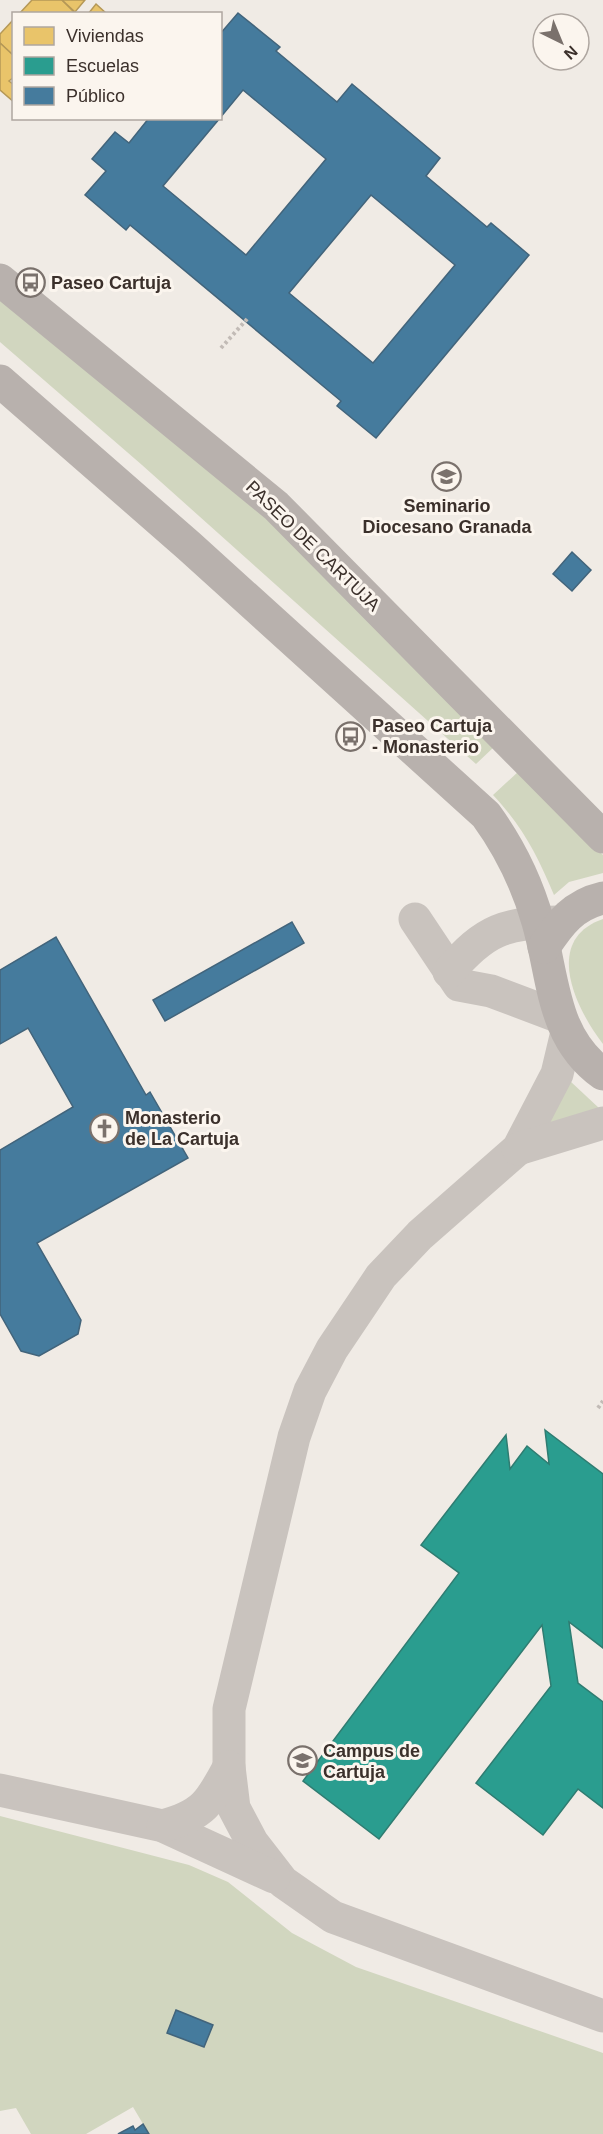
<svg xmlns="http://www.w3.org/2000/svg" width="603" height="2134" viewBox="0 0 603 2134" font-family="Helvetica,sans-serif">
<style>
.green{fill:#d1d6bf}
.homes{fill:#e9c46a;stroke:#b59857;stroke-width:1.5}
.schools{fill:#2a9d8f;stroke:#2f7c71;stroke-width:1.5}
.public{fill:#457b9d;stroke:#42647b;stroke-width:1.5;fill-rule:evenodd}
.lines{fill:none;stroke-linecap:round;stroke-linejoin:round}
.path{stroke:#c2bbb6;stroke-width:4;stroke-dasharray:3 3;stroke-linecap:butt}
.minor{stroke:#c9c3be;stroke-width:33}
.major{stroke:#b8b1ad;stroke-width:33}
.labels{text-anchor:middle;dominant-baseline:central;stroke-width:6;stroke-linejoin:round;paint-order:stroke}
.poi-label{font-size:18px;font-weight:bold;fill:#3b302b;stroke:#fbf5ee;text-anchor:start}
.street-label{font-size:18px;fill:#3b302b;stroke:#fbf5ee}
</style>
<rect width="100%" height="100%" fill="#f0ebe5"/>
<g class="green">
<polygon points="0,300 248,502 307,556 495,746 476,764 142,465 0,342"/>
<path d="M519,771L603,855V873L569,882L554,895C537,855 523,827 493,795Z"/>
<path d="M603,919V1044C576,1009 542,940 603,919Z"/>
<polygon points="570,1081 600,1109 545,1127"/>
<polygon points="0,1816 189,1865 228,1882 292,1933 356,1967 603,2053 603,2134 149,2134 133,2107 86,2134 31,2134 16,2108 0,2111"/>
</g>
<g class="homes">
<polygon points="32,0 62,0 76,14 19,14"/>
<polygon points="62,0 85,0 75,12"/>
<polygon points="96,4 107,14 88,14"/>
<polygon points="14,19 14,56 0,43 0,34"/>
<polygon points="0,43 14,56 14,77 9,81 14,85 14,102 0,90"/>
</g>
<polygon class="schools" points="545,1430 603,1474 603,1648 569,1622 578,1683 603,1702 603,1808 578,1789 543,1835 476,1783 551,1686 542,1625 379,1839 303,1781 459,1573 421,1545 506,1435 510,1469 527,1446 549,1464"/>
<g class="public">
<path d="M238,13L280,47L276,51L337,102L352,84L440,158L426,176L487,227L491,223L529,255L376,438L337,406L341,401L130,225L126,230L85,195L106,171L92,159L115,132L129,143L149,118H220L163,186L246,255L326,159L243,90L220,118V34ZM371,195L455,265L373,363L289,293Z"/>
<polygon points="572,552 591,570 572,591 553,574"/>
<polygon points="292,922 304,943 165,1021 153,1000"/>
<polygon points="56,937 146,1095 150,1092 188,1158 37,1243 81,1320 78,1334 39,1356 21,1351 0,1314 0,1150 73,1107 28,1028 0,1044 0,970"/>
<polygon points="176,2010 213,2025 204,2047 167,2033"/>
<polygon points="143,2124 149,2134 118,2134 133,2126 135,2130"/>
</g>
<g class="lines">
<g class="path">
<polyline points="221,348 248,318"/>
<polyline points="598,1408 603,1401"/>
</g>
<g class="minor">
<polyline points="415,919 459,985 491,991 560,1017"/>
<path d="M449,972C485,929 505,923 560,922"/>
<polyline points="567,1032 557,1074 518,1149 420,1235 381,1276 332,1349 310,1391 294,1437 229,1709 229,1767 234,1808 252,1842 283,1882 333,1917 603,2016"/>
<polyline points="518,1149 603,1123"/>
<polyline points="0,1790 163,1826 274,1877"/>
<path d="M163,1826C203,1815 210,1803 229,1767"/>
</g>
<g class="major">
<polyline points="0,280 276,506 603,837"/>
<path d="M0,381L189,546L486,815C510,848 527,883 538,922C554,977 551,1037 603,1074"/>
<path d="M544,947C560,923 573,905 603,898"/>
</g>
</g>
<defs>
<symbol id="bus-ring" viewBox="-11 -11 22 22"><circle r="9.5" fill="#fbf5ee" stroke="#7a716c" stroke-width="1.5"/><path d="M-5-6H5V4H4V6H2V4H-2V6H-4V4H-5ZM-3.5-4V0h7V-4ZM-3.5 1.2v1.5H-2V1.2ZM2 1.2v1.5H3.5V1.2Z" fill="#7a716c"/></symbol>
<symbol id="university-ring" viewBox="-11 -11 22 22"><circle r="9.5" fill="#fbf5ee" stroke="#7a716c" stroke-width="1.5"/><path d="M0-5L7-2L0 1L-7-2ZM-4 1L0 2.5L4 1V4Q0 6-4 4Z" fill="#7a716c"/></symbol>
<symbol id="church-ring" viewBox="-11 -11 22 22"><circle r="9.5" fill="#fbf5ee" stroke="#7a716c" stroke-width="1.5"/><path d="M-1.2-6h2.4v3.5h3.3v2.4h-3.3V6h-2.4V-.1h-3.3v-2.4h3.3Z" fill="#7a716c"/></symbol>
</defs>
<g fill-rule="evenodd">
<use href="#bus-ring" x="14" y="266" width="33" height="33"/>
<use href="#university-ring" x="430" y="460" width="33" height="33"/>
<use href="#bus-ring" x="334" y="720" width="33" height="33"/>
<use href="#church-ring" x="88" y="1112" width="33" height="33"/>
<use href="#university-ring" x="286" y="1744" width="33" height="33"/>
</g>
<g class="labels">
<g class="poi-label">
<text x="51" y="283">Paseo Cartuja</text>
<text x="447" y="506" text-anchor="middle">Seminario<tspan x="447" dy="21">Diocesano Granada</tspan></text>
<text x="372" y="726">Paseo Cartuja<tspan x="372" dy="21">- Monasterio</tspan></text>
<text x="125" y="1118">Monasterio<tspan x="125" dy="21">de La Cartuja</tspan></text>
<text x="323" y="1751">Campus de<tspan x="323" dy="21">Cartuja</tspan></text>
</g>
<g class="street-label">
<text transform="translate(313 546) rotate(44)">PASEO DE CARTUJA</text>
</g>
</g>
<rect x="12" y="12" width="210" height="108" fill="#fbf5ee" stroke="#aea6a0" stroke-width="1.5"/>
<rect x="24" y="27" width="30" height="18" fill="#e9c46a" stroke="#aea6a0" stroke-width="1.5"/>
<text x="66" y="42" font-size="18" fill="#3b302b">Viviendas</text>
<rect x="24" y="57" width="30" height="18" fill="#2a9d8f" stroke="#aea6a0" stroke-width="1.5"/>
<text x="66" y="72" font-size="18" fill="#3b302b">Escuelas</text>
<rect x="24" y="87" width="30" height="18" fill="#457b9d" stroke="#aea6a0" stroke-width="1.5"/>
<text x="66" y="102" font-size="18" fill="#3b302b">Público</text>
<g transform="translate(561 42) rotate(137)"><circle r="28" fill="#fbf5ee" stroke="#aea6a0" stroke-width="1.5"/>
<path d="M0-4.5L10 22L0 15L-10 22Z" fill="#7a716c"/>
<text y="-9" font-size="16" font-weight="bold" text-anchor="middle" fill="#3b302b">N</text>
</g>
</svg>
